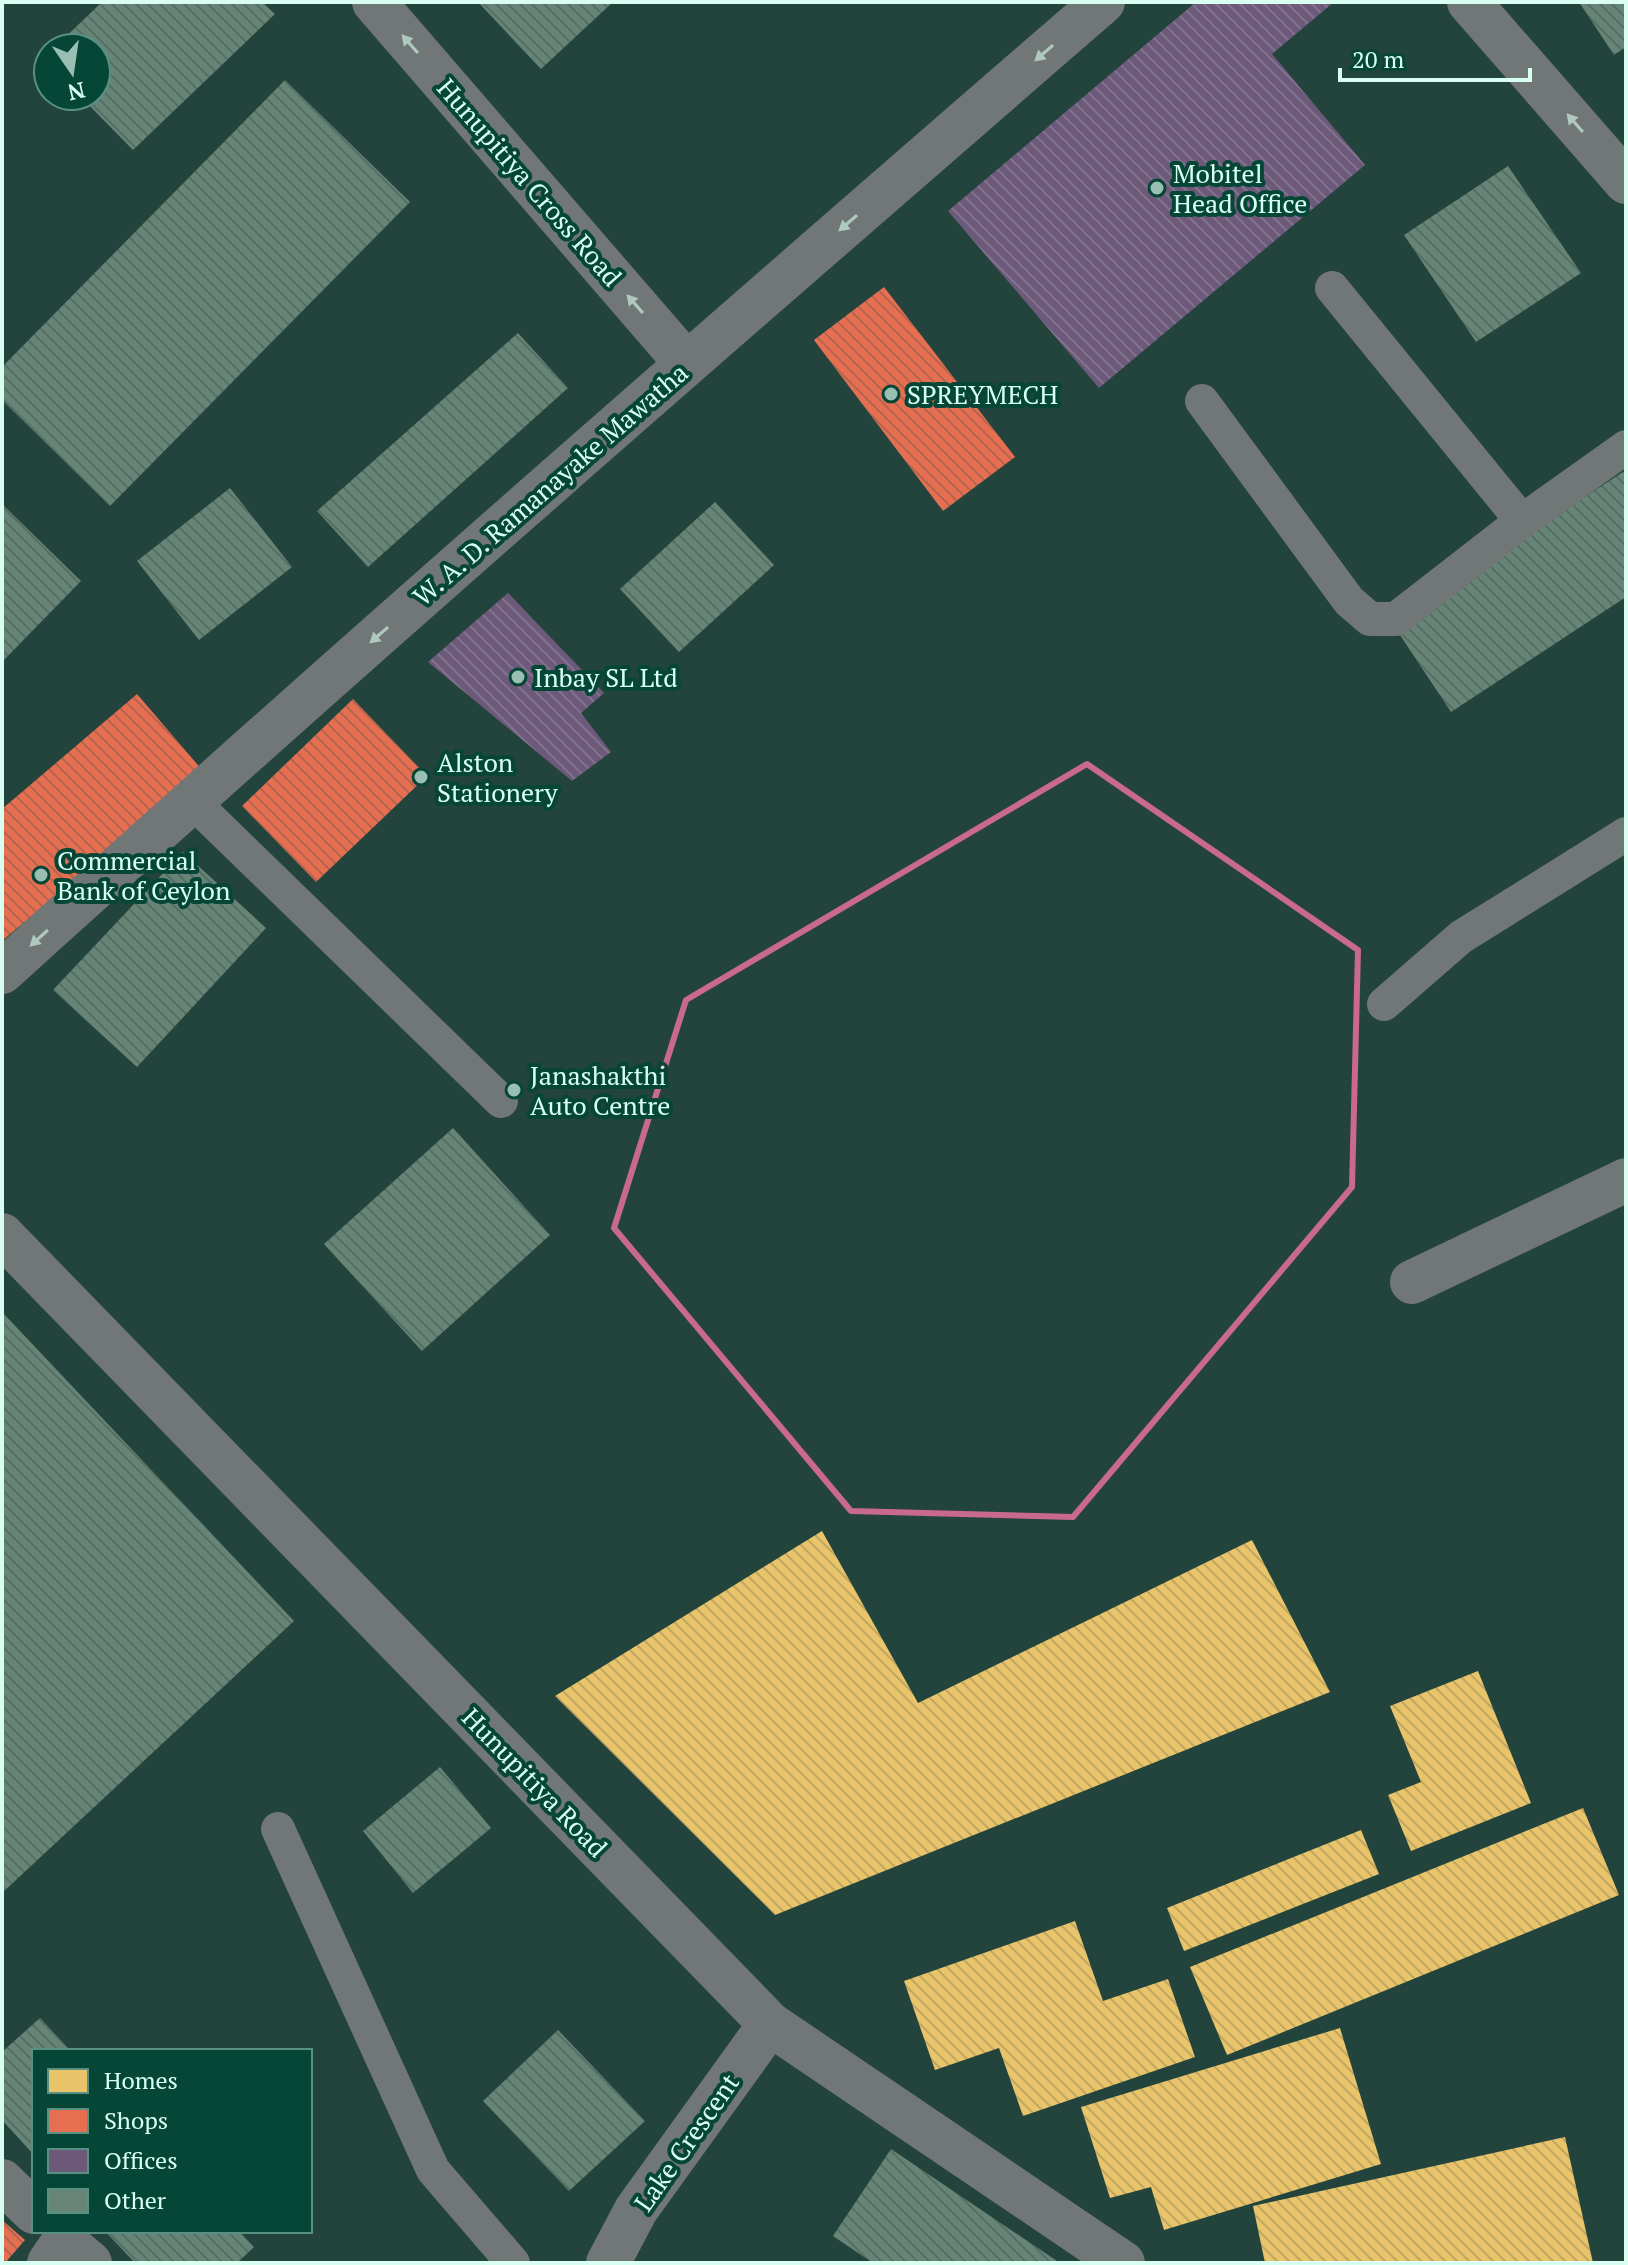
<svg xmlns="http://www.w3.org/2000/svg" width="1628" height="2265" viewBox="0 0 1628 2265" font-family="'PT Serif',serif">
<style>
.homes{fill:url(#homes-back-hatch)}
.shops{fill:url(#shops-back-hatch)}
.offices{fill:url(#offices-back-hatch)}
.building{fill:url(#building-back-hatch)}
.lines{fill:none;stroke-linecap:round;stroke-linejoin:round}
.lane{stroke:#717676;stroke-width:34}
.street{stroke:#717676;stroke-width:44}
.oneway{fill:#afc8c0}
.marked{fill:none;stroke:#ca6990;stroke-width:6;stroke-linejoin:round}
.poi-dot{fill:#99beb2;stroke:#054637;stroke-width:3}
.labels{text-anchor:middle;dominant-baseline:central;stroke-width:8;stroke-linejoin:round;paint-order:stroke}
.poi-label{font-size:26px;fill:#d8fff1;stroke:#054637;text-anchor:start}
.street-label{font-size:26px;fill:#d8fff1;stroke:#054637}
</style>
<defs>
<pattern id="homes-back-hatch" width="6" height="6" patternUnits="userSpaceOnUse" patternTransform="scale(2)"><rect width="6" height="6" fill="#e9c46a"/><path d="M-1 5l2 2M0 0l6 6M5-1l2 2" fill="none" stroke="#bfa662"/></pattern>
<pattern id="shops-back-hatch" width="6" height="6" patternUnits="userSpaceOnUse" patternTransform="scale(2)"><rect width="6" height="6" fill="#e76f51"/><path d="M-1 5l2 2M0 0l6 6M5-1l2 2" fill="none" stroke="#b5644e"/></pattern>
<pattern id="offices-back-hatch" width="6" height="6" patternUnits="userSpaceOnUse" patternTransform="scale(2)"><rect width="6" height="6" fill="#6d597a"/><path d="M-1 5l2 2M0 0l6 6M5-1l2 2" fill="none" stroke="#81728d"/></pattern>
<pattern id="building-back-hatch" width="6" height="6" patternUnits="userSpaceOnUse" patternTransform="scale(2)"><rect width="6" height="6" fill="#668576"/><path d="M-1 5l2 2M0 0l6 6M5-1l2 2" fill="none" stroke="#576e64"/></pattern>
</defs>
<rect width="100%" height="100%" fill="#23443c"/>
<g class="homes">
<polygon points="822,1531 918,1703 1252,1540 1330,1692 775,1915 555,1696"/>
<polygon points="1478,1671 1531,1803 1411,1851 1388,1795 1421,1782 1390,1706"/>
<polygon points="1583,1808 1619,1895 1227,2055 1190,1967"/>
<polygon points="1361,1830 1379,1874 1184,1951 1167,1908"/>
<polygon points="1075,1921 1103,2001 1168,1979 1195,2057 1023,2116 999,2048 935,2070 904,1981"/>
<polygon points="1340,2028 1381,2164 1164,2230 1151,2187 1110,2198 1081,2107"/>
<polygon points="1565,2137 1593,2263 1265,2263 1253,2206"/>
</g>
<g class="shops">
<polygon points="884,287 1015,457 943,511 814,340"/>
<polygon points="137,694 203,771 2,941 2,809"/>
<polygon points="353,699 427,776 316,882 242,806"/>
<polygon points="2,2220 25,2240 5,2263 2,2263"/>
</g>
<g class="offices">
<polygon points="1196,2 1334,2 1272,54 1365,165 1099,388 948,211"/>
<polygon points="508,593 604,693 581,713 611,752 572,781 428,662"/>
</g>
<g class="building">
<polygon points="102,2 262,2 275,14 133,150 80,96 96,96 96,48 54,48"/>
<polygon points="478,2 613,2 541,69"/>
<polygon points="1579,2 1626,2 1626,47 1614,55"/>
<polygon points="285,80 410,202 110,506 2,400 2,367"/>
<polygon points="1508,166 1581,273 1476,342 1404,235"/>
<polygon points="518,333 568,388 368,567 317,511"/>
<polygon points="1626,470 1626,597 1451,712 1392,623"/>
<polygon points="230,488 292,567 199,640 137,561"/>
<polygon points="715,502 774,565 679,652 620,589"/>
<polygon points="2,504 81,581 2,662"/>
<polygon points="183,852 266,928 137,1067 53,990"/>
<polygon points="453,1128 550,1235 422,1351 324,1244"/>
<polygon points="2,1312 294,1621 2,1893"/>
<polygon points="440,1767 491,1828 413,1893 363,1831"/>
<polygon points="40,2018 71,2051 34,2051 34,2155 2,2120 2,2052"/>
<polygon points="558,2030 645,2121 569,2191 483,2101"/>
<polygon points="891,2149 1060,2263 873,2263 833,2236"/>
<polygon points="105,2231 239,2231 254,2247 237,2263 135,2263"/>
</g>
<g class="lines">
<g class="lane">
<polyline points="1332,288 1522,521"/>
<polyline points="1202,401 1349,601 1370,619 1396,619 1522,521 1626,447"/>
<polyline points="191,800 501,1101"/>
<polyline points="1384,1004 1461,937 1626,834"/>
<polyline points="278,1829 433,2170 513,2263"/>
</g>
<g class="street">
<polyline points="374,2 686,363"/>
<polyline points="1469,2 1626,182"/>
<path d="M2,972C365,643 734,322 1103,2"/>
<polyline points="2,1235 770,2024 1123,2263"/>
<polyline points="1412,1282 1626,1180"/>
<polyline points="2,2181 34,2212"/>
<polyline points="49,2263 64,2241 90,2263"/>
<polyline points="608,2263 636,2210 770,2024"/>
</g>
</g>
<defs><path id="oneway-solid" d="M-6-.8H1V-3.2L6.5 0L1 3.2V.8H-6Z" transform="scale(2)"/></defs>
<g class="oneway">
<use href="#oneway-solid" transform="translate(410 44) rotate(-131)"/>
<use href="#oneway-solid" transform="translate(1044 53) rotate(139)"/>
<use href="#oneway-solid" transform="translate(1575 123) rotate(-131)"/>
<use href="#oneway-solid" transform="translate(848 223) rotate(139)"/>
<use href="#oneway-solid" transform="translate(635 304) rotate(-131)"/>
<use href="#oneway-solid" transform="translate(379 635) rotate(139)"/>
<use href="#oneway-solid" transform="translate(39 938) rotate(138)"/>
</g>
<path class="marked" d="M1087,764L1358,950L1352,1187L1073,1517L851,1511L614,1228L686,1000Z"/>
<g class="poi-dot">
<circle cx="1157" cy="188" r="8"/>
<circle cx="891" cy="394" r="8"/>
<circle cx="518" cy="677" r="8"/>
<circle cx="421" cy="777" r="8"/>
<circle cx="41" cy="875" r="8"/>
<circle cx="514" cy="1090" r="8"/>
</g>
<g class="labels">
<g class="poi-label">
<text x="1173" y="173">Mobitel<tspan x="1173" dy="30">Head Office</tspan></text>
<text x="907" y="394">SPREYMECH</text>
<text x="534" y="677">Inbay SL Ltd</text>
<text x="437" y="762">Alston<tspan x="437" dy="30">Stationery</tspan></text>
<text x="57" y="860">Commercial<tspan x="57" dy="30">Bank of Ceylon</tspan></text>
<text x="530" y="1075">Janashakthi<tspan x="530" dy="30">Auto Centre</tspan></text>
</g>
<g class="street-label">
<text transform="translate(530 182) rotate(49)">Hunupitiya Cross Road</text>
<text transform="translate(550 484) rotate(-41)">W. A. D. Ramanayake Mawatha</text>
<text transform="translate(535 1782) rotate(46)">Hunupitiya Road</text>
<text transform="translate(686 2142) rotate(-55)">Lake Crescent</text>
</g>
</g>
<rect width="1628" height="2265" fill="none" stroke="#d8fff1" stroke-width="8"/>
<rect x="32" y="2049" width="280" height="184" fill="#054637" stroke="#599081" stroke-width="2"/>
<rect x="48" y="2069" width="40" height="24" fill="#e9c46a" stroke="#599081" stroke-width="2"/>
<text x="104" y="2089" font-size="24" fill="#d8fff1">Homes</text>
<rect x="48" y="2109" width="40" height="24" fill="#e76f51" stroke="#599081" stroke-width="2"/>
<text x="104" y="2129" font-size="24" fill="#d8fff1">Shops</text>
<rect x="48" y="2149" width="40" height="24" fill="#6d597a" stroke="#599081" stroke-width="2"/>
<text x="104" y="2169" font-size="24" fill="#d8fff1">Offices</text>
<rect x="48" y="2189" width="40" height="24" fill="#668576" stroke="#599081" stroke-width="2"/>
<text x="104" y="2209" font-size="24" fill="#d8fff1">Other</text>
<g transform="translate(72 72) rotate(167)"><circle r="38" fill="#054637" stroke="#599081" stroke-width="2"/>
<path d="M0-6L14 30L0 20L-14 30Z" fill="#99beb2"/>
<text y="-12" font-size="22" font-weight="bold" text-anchor="middle" fill="#d8fff1">N</text>
</g>
<path d="M1340 68v12h190v-12" fill="none" stroke="#d8fff1" stroke-width="4"/>
<text x="1352" y="68" font-size="24" fill="#d8fff1" stroke="#054637" stroke-width="6" paint-order="stroke">20 m</text>
</svg>
